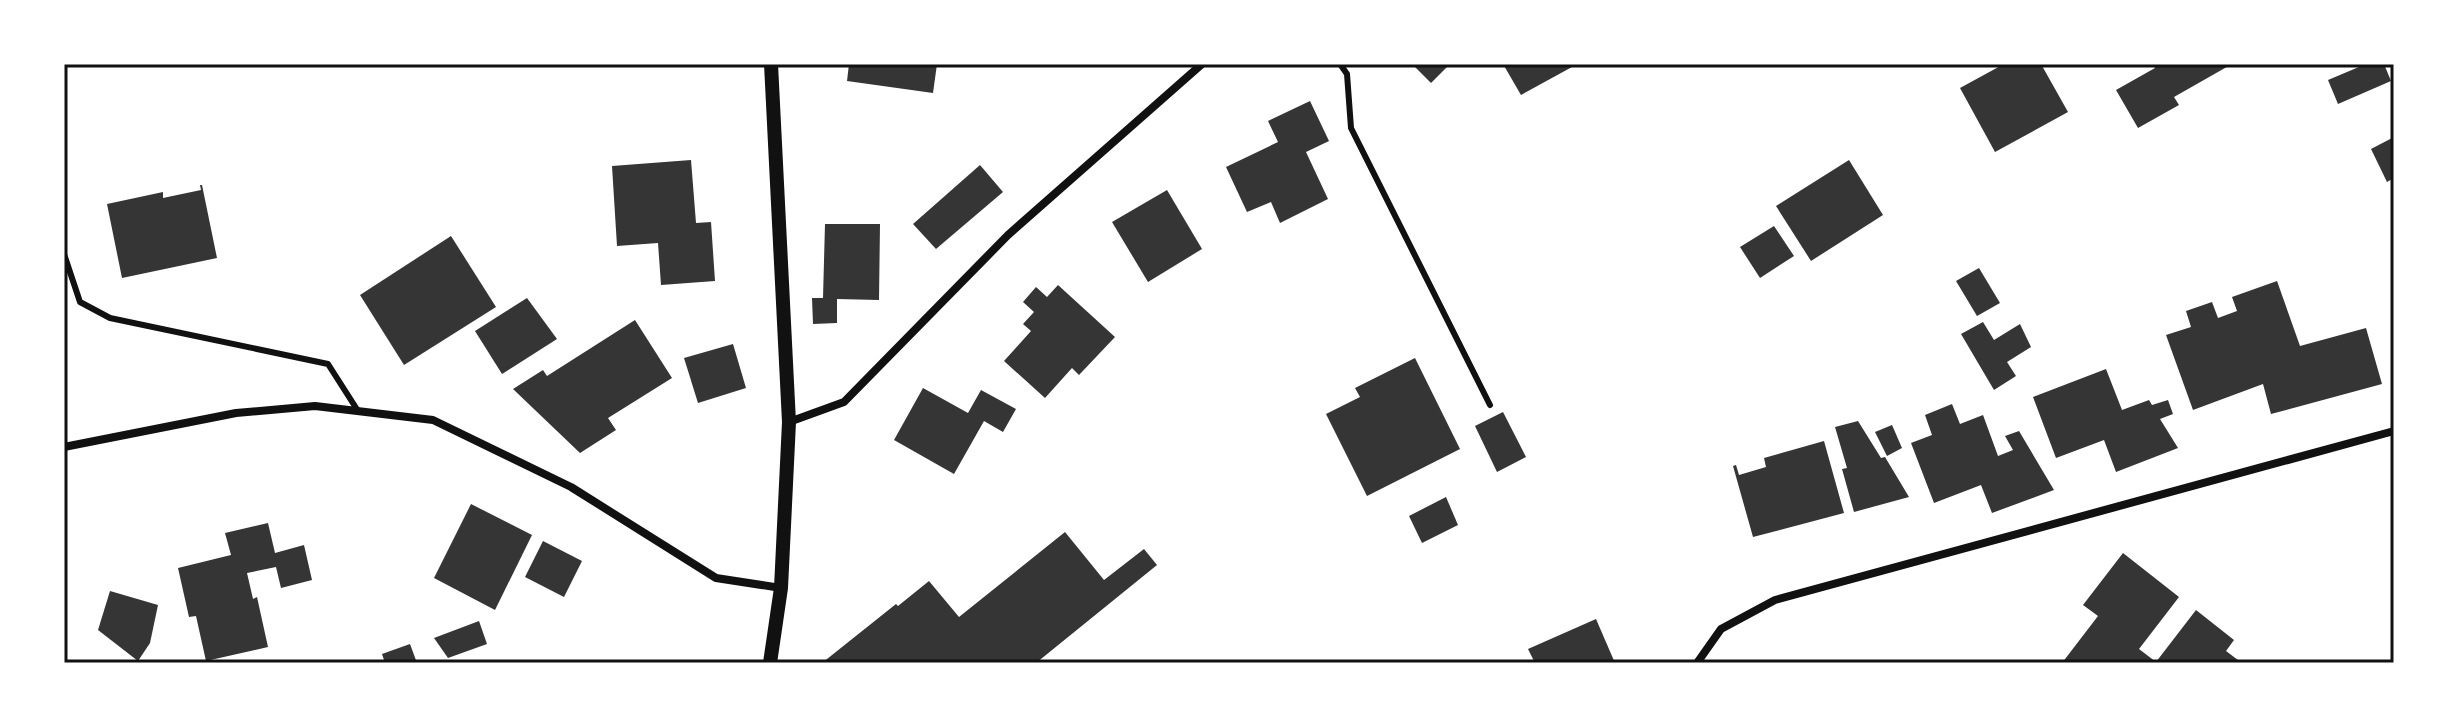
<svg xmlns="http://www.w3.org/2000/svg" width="2458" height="727" viewBox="0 0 2458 727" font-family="'Noto Sans',sans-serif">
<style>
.building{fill:#353535}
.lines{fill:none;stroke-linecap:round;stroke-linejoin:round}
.service{stroke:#111;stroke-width:6}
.minor{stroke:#111;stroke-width:8}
.tertiary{stroke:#111;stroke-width:14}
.neatline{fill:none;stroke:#111;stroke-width:3}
</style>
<rect width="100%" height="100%" fill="#fff"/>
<g class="building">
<polygon points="849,64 937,64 933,93 847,81"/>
<polygon points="1412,64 1450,64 1431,83"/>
<polygon points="1503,64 1570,64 1572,67 1521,95"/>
<polygon points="2004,64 2041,64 2068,112 1995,152 1960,88"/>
<polygon points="2153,64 2232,64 2174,97 2179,105 2138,128 2116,90 2155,68"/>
<polygon points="2366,64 2384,64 2391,81 2338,104 2328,80"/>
<polygon points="1310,101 1329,141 1306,152 1328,199 1280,223 1271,202 1247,212 1226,167 1278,142 1268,121"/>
<polygon points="2394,137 2394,178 2387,182 2371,149"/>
<polygon points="691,160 696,223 711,222 715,281 661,285 658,243 617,246 612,166"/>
<polygon points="1849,160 1883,215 1811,261 1776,206"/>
<polygon points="980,165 1003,192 936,249 913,224"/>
<polygon points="200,185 202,185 217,258 122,278 107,204 163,192 163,198 201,190"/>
<polygon points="1167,190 1202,249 1148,282 1112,222"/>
<polygon points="825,224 880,224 879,300 837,299 837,323 813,324 812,298 823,298"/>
<polygon points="1774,226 1794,256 1760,278 1740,247"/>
<polygon points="451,236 496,307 404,365 360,295"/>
<polygon points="1979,268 2000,303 1977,316 1956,281"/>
<polygon points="2277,281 2300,346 2366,328 2382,384 2271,414 2263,384 2193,410 2166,335 2191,327 2186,311 2212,302 2218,318 2237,311 2232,297"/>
<polygon points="1058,285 1115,337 1079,375 1072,368 1045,398 1004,361 1031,331 1023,324 1034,312 1023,302 1036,287 1047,297"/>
<polygon points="527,298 557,339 502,374 475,331"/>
<polygon points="635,320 672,378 608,418 616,430 580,453 513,389 543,370 547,376"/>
<polygon points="1983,322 1994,340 2020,324 2031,347 2007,362 2016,376 1994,390 1961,334"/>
<polygon points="733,344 746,388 698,403 684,358"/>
<polygon points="1415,358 1460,449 1367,496 1326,414 1360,397 1355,388"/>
<polygon points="2106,369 2122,410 2149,400 2152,405 2168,400 2173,414 2160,419 2178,448 2116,472 2104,440 2056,458 2033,397"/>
<polygon points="923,388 968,413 981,390 1016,409 1003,432 984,421 954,474 894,440"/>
<polygon points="1952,404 1960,424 1983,415 1998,456 2013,450 2005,436 2019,431 2054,490 1992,513 1981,485 1934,503 1911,443 1932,435 1925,415"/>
<polygon points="1503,412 1526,457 1497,472 1475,426"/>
<polygon points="1858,421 1881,458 1885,457 1909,497 1854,512 1842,469 1847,468 1835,427"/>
<polygon points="1892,425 1902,448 1887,456 1875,432"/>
<polygon points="1824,441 1844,513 1753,537 1733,466 1736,465 1739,475 1766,467 1764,458"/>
<polygon points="1446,497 1458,525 1422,543 1409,516"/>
<polygon points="471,504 532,535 495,610 434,578"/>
<polygon points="268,523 275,553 304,545 312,580 281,588 276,567 247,573 253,599 257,597 268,647 206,661 196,616 189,617 178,568 231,555 225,533"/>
<polygon points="1065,532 1104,580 1144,549 1157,565 1036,663 822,663 896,604 898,606 929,581 959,617"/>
<polygon points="543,541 582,561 564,597 525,577"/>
<polygon points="2123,553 2179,597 2139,649 2156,662 2196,610 2234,640 2226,651 2242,663 2062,663 2098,616 2083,605"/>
<polygon points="110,591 158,605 150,643 138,661 98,630"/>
<polygon points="1596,619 1615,663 1535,663 1528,649"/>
<polygon points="479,621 487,644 448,658 434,638"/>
<polygon points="410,644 417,663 385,663 382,654"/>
</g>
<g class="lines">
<g class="service">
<polyline points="1340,64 1347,74 1351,128 1490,405"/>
<polyline points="64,254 80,302 110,318 328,364 358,411"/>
</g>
<g class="minor">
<polyline points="789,422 844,402 1008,235 1202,64"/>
<polyline points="64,447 236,413 315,406 433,420 571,487 716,578 781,588"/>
<polyline points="1697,663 1721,629 1775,600 2394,431"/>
</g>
<polyline class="tertiary" points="770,663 781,588 789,422 771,64"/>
</g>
<rect width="2458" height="727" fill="none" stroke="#ffffff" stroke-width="132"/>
<rect x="66" y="66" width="2326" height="595" class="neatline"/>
</svg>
